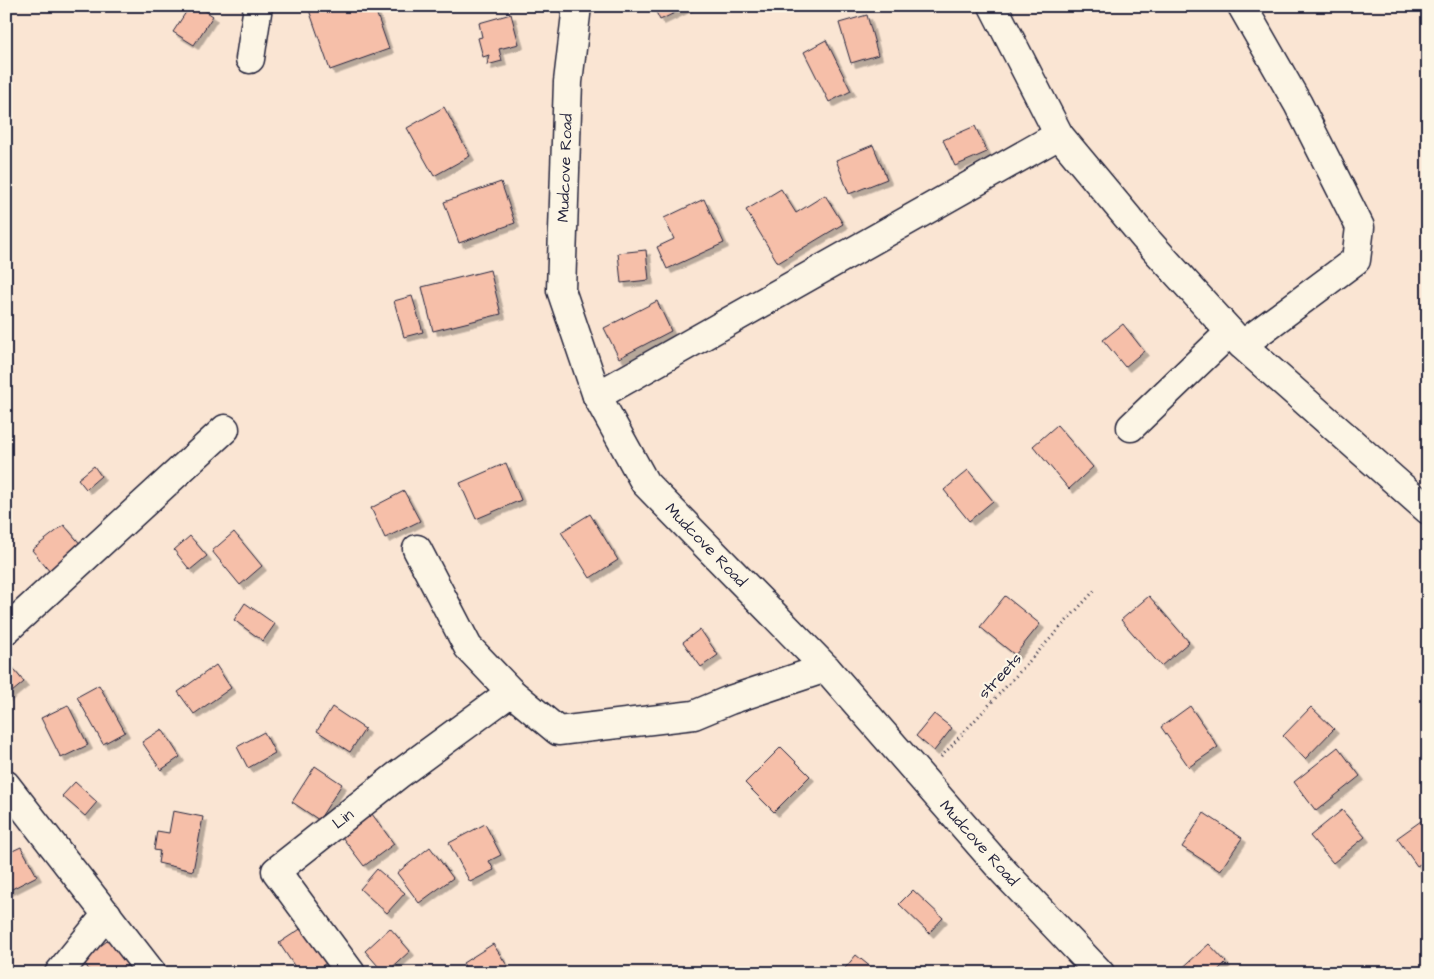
<svg xmlns="http://www.w3.org/2000/svg" width="1434" height="979" viewBox="0 0 1434 979" font-family="'Architects Daughter',sans-serif">
<style>
.building{fill:#f6bfa9;stroke:#22223b;filter:url(#shadow)}
.lines{fill:none;stroke-linecap:round;stroke-linejoin:round}
.minor-casing{stroke:#22223b;stroke-width:31}
.path{stroke:#22223b;stroke-width:3;stroke-dasharray:1 4;stroke-linecap:butt}
.minor{stroke:#fcf5e5;stroke-width:28}
.labels{text-anchor:middle;dominant-baseline:central;stroke-width:4.5;stroke-linejoin:round;paint-order:stroke}
.street-label{font-size:16px;fill:#22223b;stroke:#fcf5e5}
</style>
<defs>
<filter id="shadow"><feDropShadow dx="4.5" dy="4.5" stdDeviation="0" flood-color="#0004"/></filter>
</defs>
<rect width="100%" height="100%" fill="#fae5d3"/>
<filter id="ink" filterUnits="userSpaceOnUse"><feTurbulence type="fractalNoise" baseFrequency=".02" numOctaves="2"/><feDisplacementMap in="SourceGraphic" scale="10" xChannelSelector="R" yChannelSelector="G"/><feConvolveMatrix kernelMatrix="1 2 1 2 8 2 1 2 1" color-interpolation-filters="sRGB"/></filter>
<g filter="url(#ink)">
<g class="building">
<polygon points="190,6 198,6 213,16 194,45 173,32"/>
<polygon points="321,6 374,6 389,49 330,70 309,10"/>
<polygon points="653,6 689,6 660,20"/>
<polygon points="511,14 519,44 499,49 502,61 487,65 489,55 483,57 478,38 482,37 479,23"/>
<polygon points="867,15 878,55 851,63 839,23"/>
<polygon points="826,40 851,91 829,102 804,52"/>
<polygon points="444,107 470,156 434,176 407,128"/>
<polygon points="975,126 987,152 955,166 943,140"/>
<polygon points="873,145 887,179 849,194 836,160"/>
<polygon points="501,182 515,223 459,243 444,202"/>
<polygon points="781,189 796,213 825,195 843,224 778,263 746,210"/>
<polygon points="704,199 724,243 667,269 657,247 674,239 664,218"/>
<polygon points="646,250 649,280 621,283 618,253"/>
<polygon points="490,270 501,314 433,331 422,287"/>
<polygon points="412,296 423,332 404,337 394,301"/>
<polygon points="657,301 671,331 619,358 604,328"/>
<polygon points="1123,324 1144,351 1125,367 1103,340"/>
<polygon points="1057,425 1093,467 1069,489 1033,446"/>
<polygon points="506,463 521,500 476,519 460,483"/>
<polygon points="94,466 101,476 86,489 78,479"/>
<polygon points="968,470 993,501 969,521 944,490"/>
<polygon points="404,491 420,521 385,538 371,508"/>
<polygon points="590,514 618,560 590,578 561,532"/>
<polygon points="64,525 82,546 50,572 32,550"/>
<polygon points="234,532 262,566 240,585 212,551"/>
<polygon points="190,536 207,556 190,570 174,550"/>
<polygon points="1005,596 1040,624 1015,655 980,627"/>
<polygon points="1149,596 1189,642 1161,666 1121,620"/>
<polygon points="245,603 275,624 263,641 234,620"/>
<polygon points="700,629 718,655 701,667 683,642"/>
<polygon points="6,660 24,682 6,697"/>
<polygon points="216,665 231,688 194,714 178,692"/>
<polygon points="99,685 125,732 103,744 77,697"/>
<polygon points="68,705 88,745 61,758 41,718"/>
<polygon points="1190,706 1218,747 1189,767 1161,727"/>
<polygon points="332,707 365,729 350,752 317,731"/>
<polygon points="1311,707 1334,729 1305,759 1283,736"/>
<polygon points="934,714 952,728 934,751 916,736"/>
<polygon points="162,729 180,757 161,770 142,742"/>
<polygon points="264,732 275,753 248,768 237,747"/>
<polygon points="781,747 810,776 774,812 745,783"/>
<polygon points="1338,747 1360,776 1316,811 1294,782"/>
<polygon points="315,766 342,784 319,820 292,802"/>
<polygon points="75,782 97,802 85,816 62,796"/>
<polygon points="1342,810 1365,837 1333,863 1310,836"/>
<polygon points="173,811 203,817 193,871 158,863 160,851 154,850 157,831 169,833"/>
<polygon points="1204,813 1242,838 1220,871 1182,847"/>
<polygon points="372,814 394,844 364,866 342,837"/>
<polygon points="1428,816 1428,859 1417,866 1397,838"/>
<polygon points="485,824 501,855 489,861 494,870 470,882 449,843"/>
<polygon points="21,847 37,876 6,892 6,854"/>
<polygon points="430,847 453,878 419,903 397,873"/>
<polygon points="377,869 405,893 387,913 360,889"/>
<polygon points="913,890 943,918 929,933 899,904"/>
<polygon points="308,924 331,960 311,973 299,973 279,943"/>
<polygon points="390,928 410,951 386,973 384,973 365,951"/>
<polygon points="110,939 129,964 117,973 91,973 82,959"/>
<polygon points="493,944 512,973 469,973 463,963"/>
<polygon points="1209,944 1226,962 1215,973 1180,973 1179,971"/>
<polygon points="856,955 878,973 841,973"/>
</g>
<g class="lines">
<defs>
<g id="minor">
<polyline points="577,6 568,82 561,290 597,396 645,483 826,668 1003,871 1100,973"/>
<polyline points="993,6 1059,135 1144,237 1242,345 1428,510"/>
<polyline points="250,59 258,6"/>
<polyline points="1242,345 1356,260 1360,227 1298,104 1242,6"/>
<polyline points="597,396 1059,135"/>
<polyline points="1131,427 1230,332"/>
<polyline points="417,549 468,647 511,692 558,731 694,715 730,700 826,668"/>
<polyline points="6,630 225,429"/>
<polyline points="6,785 152,973"/>
<polyline points="59,973 107,914"/>
<polyline points="351,973 276,871 398,775 511,692"/>
</g>
</defs>
<use href="#minor" class="minor-casing"/>
<polyline class="path" points="941,757 1095,590"/>
<use href="#minor" class="minor"/>
</g>
</g>
<g class="labels">
<g class="street-label">
<text transform="translate(565 168) rotate(-88)">Mudcove Road</text>
<text transform="translate(706 545) rotate(46)">Mudcove Road</text>
<text transform="translate(1000 676) rotate(-47)">streets</text>
<text transform="translate(343 819) rotate(-38)">Lin</text>
<text transform="translate(979 843) rotate(48)">Mudcove Road</text>
</g>
</g>
<rect width="1434" height="979" fill="none" stroke="#fcf5e5" stroke-width="25"/>
<rect x="12" y="12" width="1409" height="954" fill="none" stroke="#22223b" stroke-width="2" filter="url(#ink)"/>
</svg>
